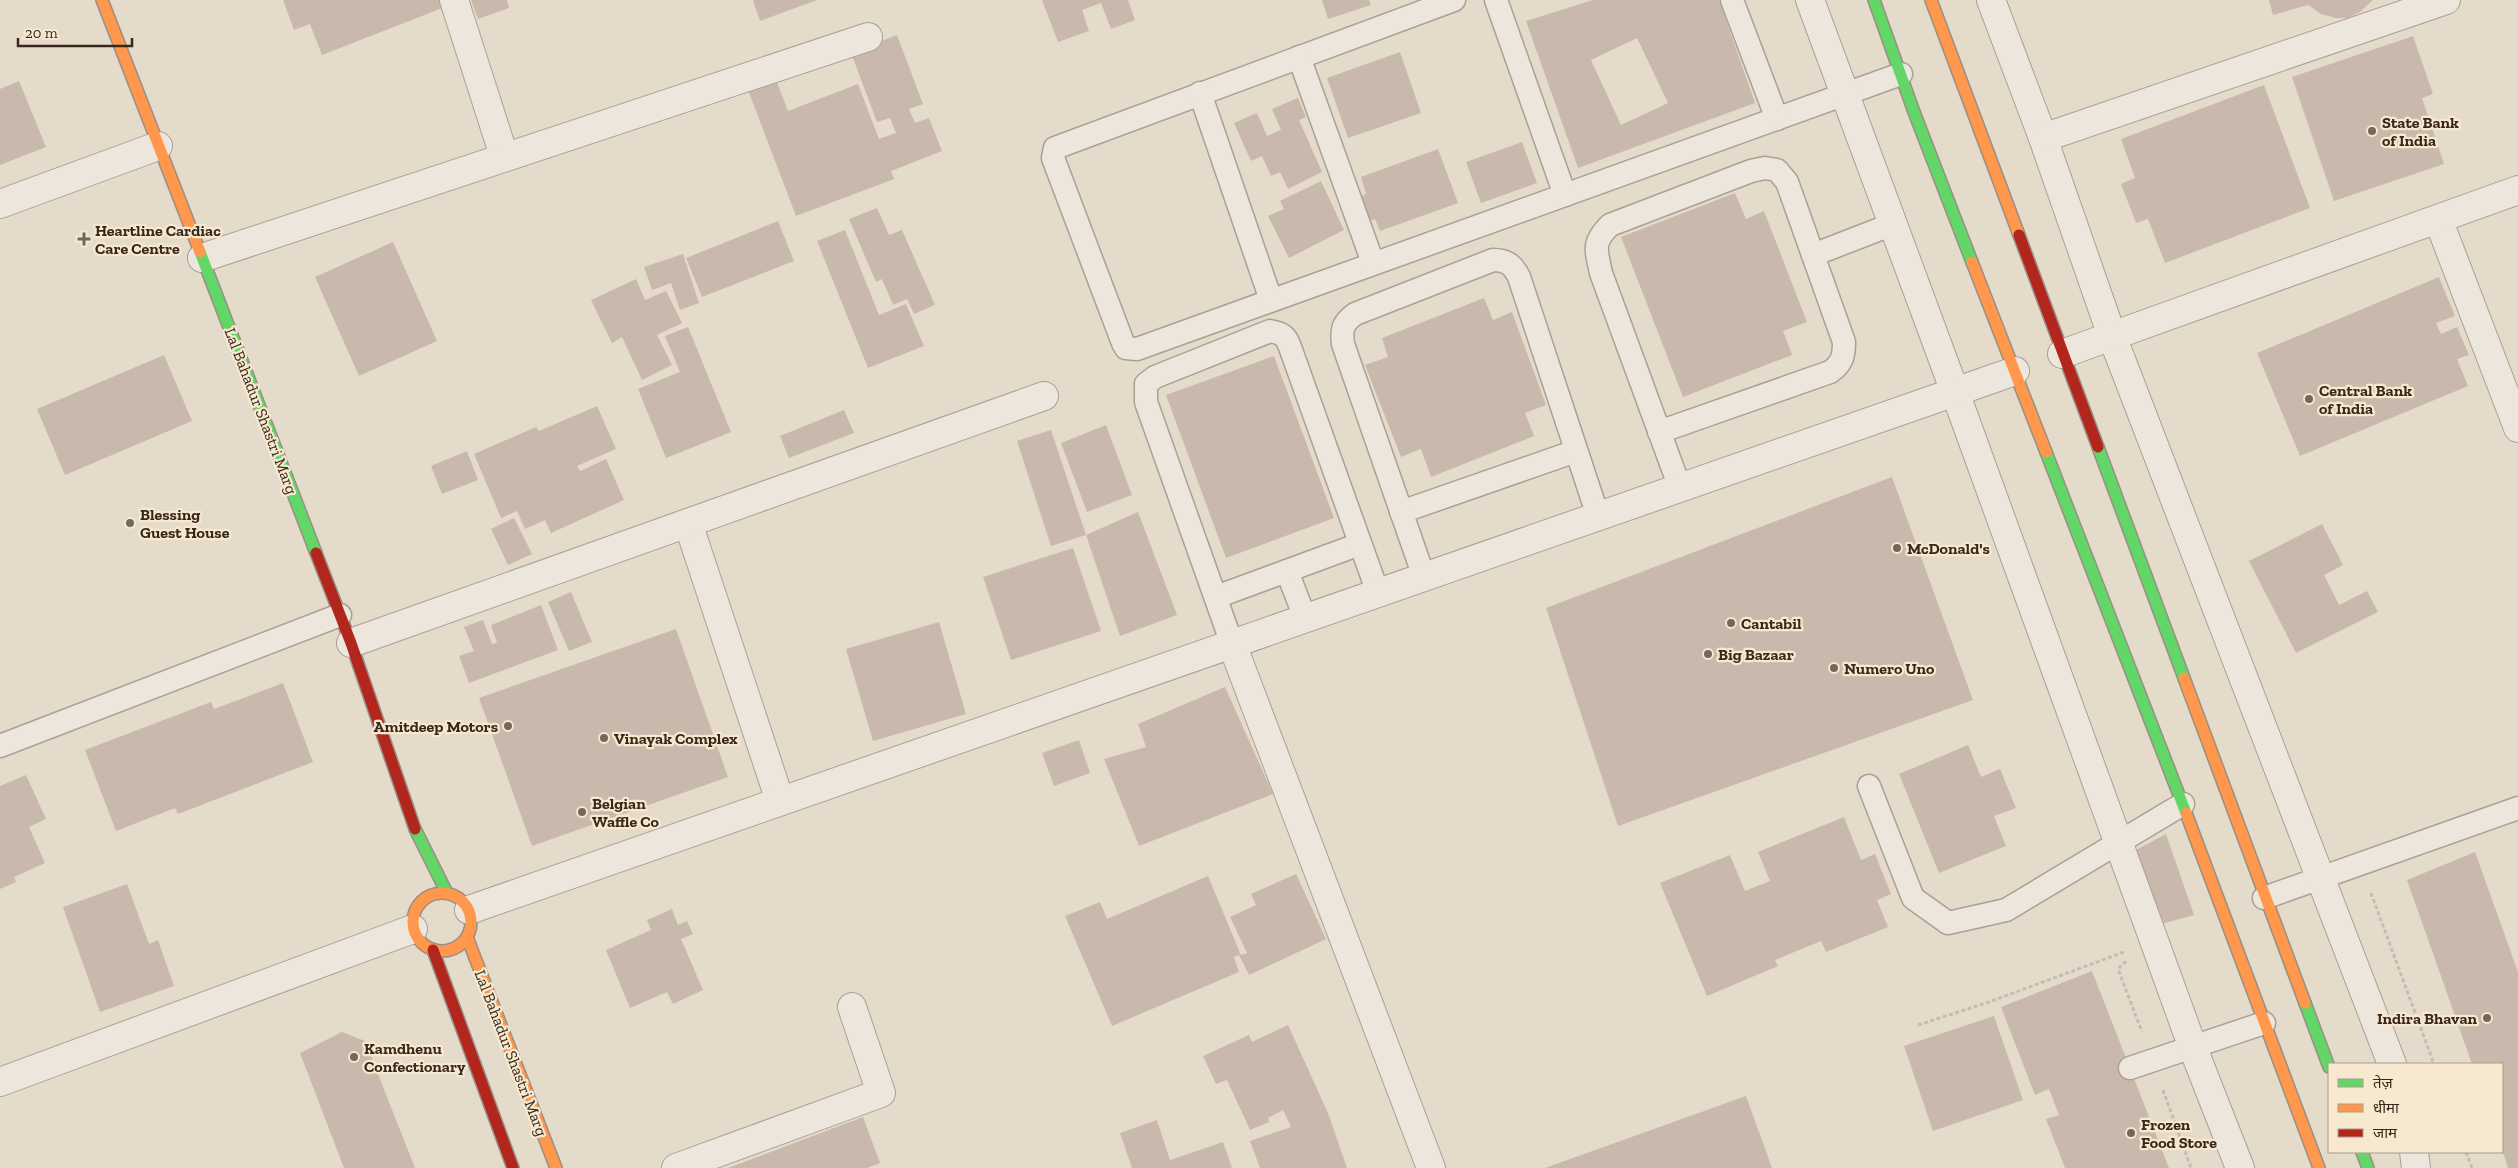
<svg xmlns="http://www.w3.org/2000/svg" width="2518" height="1168" viewBox="0 0 2518 1168" font-family="'Zilla Slab','Noto Sans Devanagari',serif">
<style>
.building{fill:#c9b9ac;fill-rule:evenodd}
.lines{fill:none;stroke-linecap:round;stroke-linejoin:round}
.lane-casing{stroke:#aaa095;stroke-width:25}
.street-casing{stroke:#aaa095;stroke-width:30}
.fast-casing{stroke:#998f84;stroke-width:14}
.slow-casing{stroke:#998f84;stroke-width:14}
.jam-casing{stroke:#998f84;stroke-width:14}
.path{stroke:#c5bdb3;stroke-width:3;stroke-dasharray:4 2.5;stroke-linecap:butt}
.lane{stroke:#ece6dd;stroke-width:22}
.street{stroke:#ece6dd;stroke-width:28}
.fast{stroke:#63d668;stroke-width:11}
.slow{stroke:#ff974d;stroke-width:11}
.jam{stroke:#b3261e;stroke-width:11}
.poi-dot{fill:#756759;stroke:#f7e8d0;stroke-width:2}
.labels{text-anchor:middle;dominant-baseline:central;stroke-width:4.5;stroke-linejoin:round;paint-order:stroke}
.poi-label{font-size:16px;font-weight:bold;fill:#38281c;stroke:#f7e8d0;text-anchor:start}
.street-label{font-size:16px;fill:#38281c;stroke:#f7e8d0}
</style>
<rect width="100%" height="100%" fill="#e5dbcb"/>
<g class="building">
<polygon points="283,0 442,0 445,7 322,55 310,24 294,30"/>
<polygon points="471,0 507,0 509,8 478,19"/>
<polygon points="755,0 817,0 760,21 753,1"/>
<polygon points="1042,0 1128,0 1135,20 1111,29 1101,3 1082,10 1089,31 1058,42"/>
<polygon points="1322,0 1369,0 1371,5 1328,19"/>
<path d="M1593,0H1719L1755,103L1578,168L1526,21ZM1637,38L1668,103L1621,125L1591,60Z"/>
<polygon points="2269,0 2373,0 2360,12 2348,18 2336,18 2321,14 2308,5 2273,15"/>
<polygon points="897,35 923,104 909,109 915,123 929,118 942,151 891,171 894,179 796,216 748,90 776,80 788,111 858,84 879,139 896,133 890,118 877,122 851,53"/>
<polygon points="2413,36 2433,94 2422,98 2444,164 2334,201 2292,77"/>
<polygon points="1400,52 1421,113 1348,138 1327,78"/>
<polygon points="19,81 46,147 0,165 0,89"/>
<polygon points="2264,85 2310,208 2165,263 2148,219 2136,223 2121,184 2135,178 2121,139"/>
<polygon points="1298,98 1306,117 1299,120 1322,172 1288,189 1280,172 1271,176 1262,156 1251,161 1234,123 1257,113 1267,136 1281,130 1272,109"/>
<polygon points="1522,142 1537,183 1481,203 1466,162"/>
<polygon points="1438,149 1458,203 1380,231 1375,219 1367,222 1358,197 1366,194 1361,177"/>
<polygon points="1321,181 1344,230 1289,258 1268,216 1284,209 1280,201"/>
<polygon points="1735,193 1746,219 1764,211 1807,322 1783,331 1792,355 1683,397 1621,237"/>
<polygon points="877,208 889,235 902,230 935,305 914,314 907,299 893,305 882,279 876,282 849,219"/>
<polygon points="778,221 794,261 702,297 686,258"/>
<polygon points="845,230 879,315 906,304 924,346 868,368 817,241"/>
<polygon points="393,242 437,341 359,376 315,277"/>
<polygon points="683,254 699,303 680,310 671,283 652,290 644,267"/>
<polygon points="2439,277 2455,316 2436,323 2441,334 2457,327 2469,355 2457,359 2468,386 2300,456 2257,353"/>
<polygon points="636,279 645,300 666,291 682,323 657,335 672,365 642,380 622,337 612,343 591,300"/>
<polygon points="1484,298 1493,320 1512,312 1546,405 1525,413 1534,436 1431,477 1421,449 1401,457 1365,365 1388,357 1382,338"/>
<polygon points="688,327 731,432 666,458 638,389 680,372 665,336"/>
<polygon points="164,355 192,421 65,475 37,409"/>
<polygon points="1274,356 1334,518 1226,558 1166,395"/>
<polygon points="597,406 616,449 577,466 580,471 606,459 624,500 551,533 545,520 525,529 517,511 501,518 474,454 536,427 539,431"/>
<polygon points="844,410 854,433 789,458 780,436"/>
<polygon points="1106,425 1132,495 1087,512 1061,443"/>
<polygon points="1051,430 1086,535 1051,546 1017,441"/>
<polygon points="467,451 478,480 442,494 431,466"/>
<polygon points="1892,477 1973,700 1618,826 1546,608"/>
<polygon points="1138,512 1177,615 1120,636 1086,535"/>
<polygon points="514,518 532,554 508,565 491,529"/>
<polygon points="2322,524 2343,565 2324,575 2339,605 2367,591 2378,612 2296,653 2249,561"/>
<polygon points="1073,548 1101,631 1011,660 983,577"/>
<polygon points="571,592 592,642 569,651 548,602"/>
<polygon points="541,605 558,650 469,683 459,656 474,651 464,627 483,620 492,644 497,643 491,625"/>
<polygon points="939,622 966,714 873,741 846,649"/>
<polygon points="676,629 728,777 532,846 479,698"/>
<polygon points="283,683 313,762 178,814 175,808 116,831 85,750 211,702 214,709"/>
<polygon points="1225,687 1273,794 1139,846 1104,759 1146,747 1138,724"/>
<polygon points="1079,740 1090,773 1054,786 1042,753"/>
<polygon points="1968,745 1981,777 2000,769 2016,808 1994,816 2006,846 1939,873 1899,774"/>
<polygon points="26,775 46,819 29,827 45,863 14,877 16,882 0,889 0,786"/>
<polygon points="1844,817 1861,860 1875,854 1891,894 1877,900 1888,927 1826,952 1821,941 1775,960 1778,966 1707,996 1660,883 1730,855 1745,891 1770,881 1758,852"/>
<polygon points="2166,834 2194,915 2161,924 2134,851"/>
<polygon points="2475,852 2518,972 2518,1168 2508,1168 2502,1149 2502,1064 2472,1064 2407,880"/>
<polygon points="1296,874 1326,939 1249,975 1239,955 1234,957 1239,972 1112,1026 1065,916 1100,902 1107,919 1208,876 1241,955 1247,953 1230,917 1256,905 1251,894"/>
<polygon points="127,884 149,944 158,940 174,986 100,1012 63,907"/>
<polygon points="672,909 678,925 687,921 693,934 681,939 703,990 673,1004 667,992 630,1008 606,950 651,930 647,920"/>
<polygon points="2092,971 2169,1168 2065,1168 2046,1119 2059,1115 2049,1089 2035,1095 2001,1007"/>
<polygon points="1994,1016 2023,1100 1933,1131 1904,1046"/>
<polygon points="1288,1025 1328,1113 1347,1168 1260,1168 1250,1141 1291,1127 1283,1110 1268,1118 1269,1122 1250,1130 1227,1080 1216,1084 1203,1056 1249,1035 1252,1042"/>
<polygon points="342,1032 365,1041 415,1168 344,1168 300,1053"/>
<polygon points="1746,1096 1772,1168 1545,1168"/>
<polygon points="863,1117 880,1163 867,1168 728,1168"/>
<polygon points="1157,1120 1170,1160 1223,1142 1232,1168 1132,1168 1120,1133"/>
</g>
<g class="lines">
<defs>
<g id="lane">
<polyline points="1454,0 1055,148 1053,158 1123,343 1126,348 1137,349 1901,74"/>
<polyline points="1496,0 1565,195"/>
<polyline points="1732,0 1777,119"/>
<polyline points="1299,57 1373,263"/>
<polyline points="1200,93 1271,300"/>
<polyline points="1813,255 1893,224"/>
<path d="M1659,432L1830,372C1842,364 1844,356 1844,342L1787,182L1777,170L1765,168L1751,171L1610,225C1592,243 1596,249 1601,273L1680,488"/>
<polyline points="1401,512 1576,451"/>
<polyline points="1287,571 1305,618"/>
<path d="M1424,577L1343,344C1341,329 1343,323 1355,314L1493,260C1507,260 1513,265 1519,277L1598,516"/>
<polyline points="1216,597 1360,544"/>
<path d="M1232,644L1146,402V384L1155,377L1270,331C1282,333 1286,336 1290,347L1378,593"/>
<polyline points="0,746 340,615"/>
<polyline points="1869,786 1913,898 1948,923 2006,910 2183,804"/>
<polyline points="2264,898 2518,808"/>
<polyline points="2130,1068 2264,1023"/>
</g>
<g id="street">
<polyline points="454,0 504,156"/>
<polyline points="1810,0 1955,392 2193,1048 2240,1168"/>
<polyline points="1991,0 2043,138 2112,336 2392,1064"/>
<polyline points="2043,138 2446,0"/>
<polyline points="0,204 158,146"/>
<polyline points="2438,219 2518,428"/>
<polyline points="202,258 868,37"/>
<polyline points="2062,354 2518,190"/>
<polyline points="688,523 780,801"/>
<polyline points="351,643 1044,396"/>
<polyline points="1232,644 1431,1168"/>
<polyline points="469,910 2015,371"/>
<polyline points="0,1082 413,929"/>
<polyline points="2414,1152 2416,1168"/>
<polyline points="676,1168 881,1093 852,1007"/>
</g>
<g id="fast">
<polyline points="1874,0 1914,112 1972,262"/>
<polyline points="200,252 316,553"/>
<polyline points="2098,447 2184,678"/>
<polyline points="2046,452 2186,813"/>
<polyline points="415,829 447,893"/>
<polyline points="2305,1003 2329,1067"/>
<polyline points="2362,1152 2368,1168"/>
</g>
<g id="slow">
<polyline points="102,0 200,252"/>
<polyline points="1931,0 2019,235"/>
<polyline points="1972,262 2046,452"/>
<polyline points="2184,678 2305,1003"/>
<polyline points="2186,813 2319,1168"/>
<circle cx="442" cy="922" r="29"/>
<polyline points="467,937 556,1168"/>
</g>
<g id="jam">
<polyline points="2019,235 2098,447"/>
<polyline points="316,553 351,643 415,829"/>
<polyline points="433,950 513,1168"/>
</g>
</defs>
<use href="#lane" class="lane-casing"/>
<use href="#street" class="street-casing"/>
<use href="#fast" class="fast-casing"/>
<use href="#slow" class="slow-casing"/>
<use href="#jam" class="jam-casing"/>
<g class="path">
<polyline points="2371,893 2434,1064"/>
<polyline points="2126,961 2118,969 2142,1032"/>
<polyline points="1918,1025 1989,1002 2124,952"/>
<polyline points="2163,1090 2191,1168"/>
<polyline points="2466,1152 2472,1168"/>
</g>
<use href="#lane" class="lane"/>
<use href="#street" class="street"/>
<use href="#fast" class="fast"/>
<use href="#slow" class="slow"/>
<use href="#jam" class="jam"/>
</g>
<g class="poi-dot">
<circle cx="2372" cy="131" r="5"/>
<path d="M81.5 231.5h5v5h5v5h-5v5h-5v-5h-5v-5h5z"/>
<circle cx="2309" cy="399" r="5"/>
<circle cx="130" cy="523" r="5"/>
<circle cx="1897" cy="548" r="5"/>
<circle cx="1731" cy="623" r="5"/>
<circle cx="1708" cy="654" r="5"/>
<circle cx="1834" cy="668" r="5"/>
<circle cx="508" cy="726" r="5"/>
<circle cx="604" cy="738" r="5"/>
<circle cx="582" cy="812" r="5"/>
<circle cx="2487" cy="1018" r="5"/>
<circle cx="354" cy="1057" r="5"/>
<circle cx="2131" cy="1133" r="5"/>
</g>
<g class="labels">
<g class="poi-label">
<text x="2382" y="122">State Bank<tspan x="2382" dy="18">of India</tspan></text>
<text x="95" y="230">Heartline Cardiac<tspan x="95" dy="18">Care Centre</tspan></text>
<text x="2319" y="390">Central Bank<tspan x="2319" dy="18">of India</tspan></text>
<text x="140" y="514">Blessing<tspan x="140" dy="18">Guest House</tspan></text>
<text x="1907" y="548">McDonald's</text>
<text x="1741" y="623">Cantabil</text>
<text x="1718" y="654">Big Bazaar</text>
<text x="1844" y="668">Numero Uno</text>
<text x="498" y="726" text-anchor="end">Amitdeep Motors</text>
<text x="614" y="738">Vinayak Complex</text>
<text x="592" y="803">Belgian<tspan x="592" dy="18">Waffle Co</tspan></text>
<text x="2477" y="1018" text-anchor="end">Indira Bhavan</text>
<text x="364" y="1048">Kamdhenu<tspan x="364" dy="18">Confectionary</tspan></text>
<text x="2141" y="1124">Frozen<tspan x="2141" dy="18">Food Store</tspan></text>
</g>
<g class="street-label">
<text transform="translate(261 411) rotate(69)">Lal Bahadur Shastri Marg</text>
<text transform="translate(511 1053) rotate(69)">Lal Bahadur Shastri Marg</text>
</g>
</g>
<rect x="2328" y="1063" width="175" height="90" fill="#f7e8d0" stroke="#ab9b88"/>
<rect x="2338" y="1079" width="25" height="8" fill="#63d668" stroke="#ab9b88"/>
<text x="2373" y="1088" font-size="15" fill="#38281c">तेज़</text>
<rect x="2338" y="1104" width="25" height="8" fill="#ff974d" stroke="#ab9b88"/>
<text x="2373" y="1113" font-size="15" fill="#38281c">धीमा</text>
<rect x="2338" y="1129" width="25" height="8" fill="#b3261e" stroke="#ab9b88"/>
<text x="2373" y="1138" font-size="15" fill="#38281c">जाम</text>
<path d="M18 38v8h114v-8" fill="none" stroke="#38281c" stroke-width="2.5"/>
<text x="25" y="38" font-size="15" fill="#38281c" stroke="#f7e8d0" stroke-width="4" paint-order="stroke">20 m</text>
</svg>
